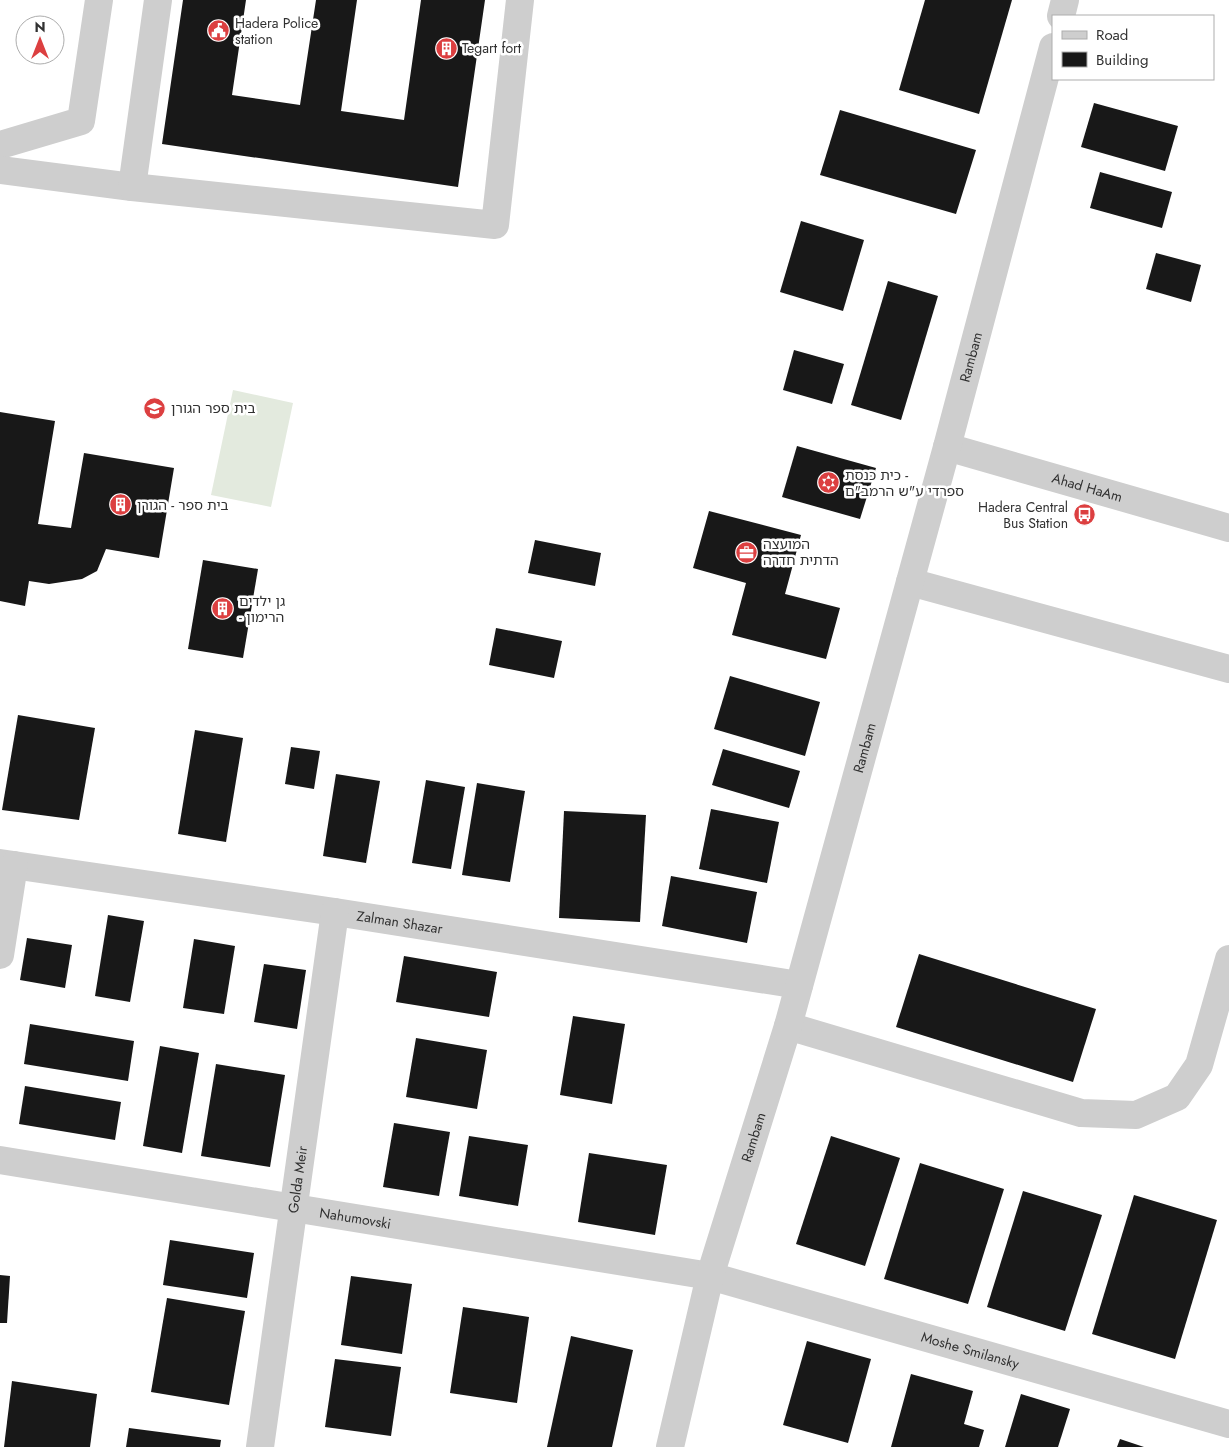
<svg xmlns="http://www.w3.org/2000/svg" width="1229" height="1447" viewBox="0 0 1229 1447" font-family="Jost,'Noto Sans Hebrew',sans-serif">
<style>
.pitch{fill:#e3eade}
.building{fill:#181818}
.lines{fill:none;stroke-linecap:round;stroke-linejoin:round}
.minor{stroke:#cecece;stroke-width:28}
.labels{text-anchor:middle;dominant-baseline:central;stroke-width:5;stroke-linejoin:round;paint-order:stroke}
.poi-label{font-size:14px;fill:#313131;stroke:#fff;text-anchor:start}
.street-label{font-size:14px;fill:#313131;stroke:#fff}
</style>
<rect width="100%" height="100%" fill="#fff"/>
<polygon class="pitch" points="233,390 293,403 271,507 211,495"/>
<g class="building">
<polygon points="183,0 246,0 232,95 300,105 316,0 357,0 341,111 404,120 421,0 485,0 458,187 162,144"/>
<polygon points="925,0 1012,0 979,114 899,90"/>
<polygon points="1094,103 1178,126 1165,171 1081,147"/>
<polygon points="840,110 976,150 956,214 820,175"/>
<polygon points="1100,172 1172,192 1162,228 1090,208"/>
<polygon points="801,221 864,240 843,311 780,292"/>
<polygon points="1156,253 1201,265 1191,302 1146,289"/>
<polygon points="888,281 938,296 901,420 851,405"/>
<polygon points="794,350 844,364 832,404 783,390"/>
<polygon points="0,412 55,421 38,524 71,528 84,453 174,468 159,558 106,549 97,571 82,579 49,584 29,581 25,606 0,601"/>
<polygon points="797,446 876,468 860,519 782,497"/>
<polygon points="709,511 801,535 785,594 840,608 826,659 732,635 746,583 693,568"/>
<polygon points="535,540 601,553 595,586 528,573"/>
<polygon points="203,560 258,569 243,658 188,649"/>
<polygon points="496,628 562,641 554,678 489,665"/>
<polygon points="730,676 820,702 805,756 714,729"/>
<polygon points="18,715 95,728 79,820 2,810"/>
<polygon points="195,730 243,738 226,842 178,834"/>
<polygon points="291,747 320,751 314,789 285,784"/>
<polygon points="723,749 800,771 789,808 712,785"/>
<polygon points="336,774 380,781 366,863 323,856"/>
<polygon points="426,780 465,787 451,869 412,863"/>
<polygon points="477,783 525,791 510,882 462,875"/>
<polygon points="711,809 779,822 767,883 699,869"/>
<polygon points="564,811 646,815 640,922 559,918"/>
<polygon points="671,876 757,892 747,943 662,926"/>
<polygon points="108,915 144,921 130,1002 95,996"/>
<polygon points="27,938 72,945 65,988 20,980"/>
<polygon points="194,939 235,946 224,1014 183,1008"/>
<polygon points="919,954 1096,1009 1073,1082 896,1027"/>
<polygon points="404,956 497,972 489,1017 396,1002"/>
<polygon points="264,964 306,970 297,1029 254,1022"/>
<polygon points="573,1016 625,1024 612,1104 560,1095"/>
<polygon points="30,1024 134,1041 128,1081 24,1064"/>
<polygon points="416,1038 487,1050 477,1109 406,1097"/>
<polygon points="160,1046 199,1053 182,1153 143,1146"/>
<polygon points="216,1064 285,1075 270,1167 201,1156"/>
<polygon points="25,1086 121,1102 115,1140 19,1124"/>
<polygon points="394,1123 450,1132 439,1196 383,1187"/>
<polygon points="469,1136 528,1145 518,1206 459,1196"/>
<polygon points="831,1136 900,1158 865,1266 796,1244"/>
<polygon points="589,1153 667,1165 655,1235 578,1222"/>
<polygon points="920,1163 1004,1189 968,1304 884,1279"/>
<polygon points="1023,1191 1102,1215 1065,1331 987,1307"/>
<polygon points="1134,1195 1217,1220 1175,1359 1092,1334"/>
<polygon points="170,1240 254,1253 247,1298 163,1285"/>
<polygon points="0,1275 10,1276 7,1323 0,1323"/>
<polygon points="351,1276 412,1284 402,1354 341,1345"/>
<polygon points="167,1298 245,1311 229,1405 151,1392"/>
<polygon points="463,1307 529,1317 517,1403 450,1393"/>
<polygon points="571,1336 633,1350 612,1447 547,1447"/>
<polygon points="807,1341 871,1359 848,1443 783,1425"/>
<polygon points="335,1359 401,1367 391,1436 325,1427"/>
<polygon points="911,1374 973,1391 964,1424 984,1430 979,1447 891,1447"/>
<polygon points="12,1381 97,1394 90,1447 4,1447"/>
<polygon points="1021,1394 1070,1409 1058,1447 1005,1447"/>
<polygon points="129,1428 221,1440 220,1447 126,1447"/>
<polygon points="1120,1439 1144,1447 1117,1447"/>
</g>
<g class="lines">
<g class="minor">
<polyline points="1061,16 1065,0"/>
<polyline points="0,145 81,121 99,0"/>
<polyline points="0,170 132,187 495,225 520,0"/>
<polyline points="132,187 158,0"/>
<path id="s1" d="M947,447L1229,528"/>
<polyline points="910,582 1229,669"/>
<path id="s2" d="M0,863L335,912L799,985"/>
<polyline points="0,955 14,865"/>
<polyline points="788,1026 1081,1113 1136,1115 1177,1097 1199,1065 1229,959"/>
<path id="s3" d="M0,1160L710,1276L1229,1424"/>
<path id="s4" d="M260,1447L335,912"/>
<path id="s5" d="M670,1447L710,1276L788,1026L947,447L1053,47"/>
</g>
</g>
<defs>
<symbol id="civic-disc" viewBox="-11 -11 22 22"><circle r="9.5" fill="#dc3f40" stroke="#fff"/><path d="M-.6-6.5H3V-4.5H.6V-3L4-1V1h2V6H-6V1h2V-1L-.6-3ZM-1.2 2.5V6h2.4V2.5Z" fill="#fff"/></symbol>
<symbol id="building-disc" viewBox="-11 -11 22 22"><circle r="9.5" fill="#dc3f40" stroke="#fff"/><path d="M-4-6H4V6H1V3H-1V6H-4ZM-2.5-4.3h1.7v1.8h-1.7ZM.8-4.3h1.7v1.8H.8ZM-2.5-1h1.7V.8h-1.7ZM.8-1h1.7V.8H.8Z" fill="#fff"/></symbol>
<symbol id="school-disc" viewBox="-11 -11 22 22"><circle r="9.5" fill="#dc3f40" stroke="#fff"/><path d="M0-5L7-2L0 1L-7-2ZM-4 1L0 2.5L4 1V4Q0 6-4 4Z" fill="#fff"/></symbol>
<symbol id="synagogue-disc" viewBox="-11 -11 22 22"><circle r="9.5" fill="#dc3f40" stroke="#fff"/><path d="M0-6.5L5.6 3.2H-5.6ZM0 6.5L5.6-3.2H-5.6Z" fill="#fff"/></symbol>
<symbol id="bus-disc" viewBox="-11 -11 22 22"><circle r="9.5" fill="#dc3f40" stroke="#fff"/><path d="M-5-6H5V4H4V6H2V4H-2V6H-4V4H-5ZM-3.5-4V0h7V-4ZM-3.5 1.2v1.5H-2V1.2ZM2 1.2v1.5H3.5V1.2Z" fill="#fff"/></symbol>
<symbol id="office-disc" viewBox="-11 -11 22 22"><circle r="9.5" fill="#dc3f40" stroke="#fff"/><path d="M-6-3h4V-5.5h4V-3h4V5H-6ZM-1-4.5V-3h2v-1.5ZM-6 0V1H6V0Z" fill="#fff"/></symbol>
</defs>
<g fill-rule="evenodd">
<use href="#civic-disc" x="206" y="18" width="25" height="25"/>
<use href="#building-disc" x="434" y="36" width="25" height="25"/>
<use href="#school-disc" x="142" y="396" width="25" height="25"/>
<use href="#synagogue-disc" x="816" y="470" width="25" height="25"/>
<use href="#building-disc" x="108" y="492" width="25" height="25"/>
<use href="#bus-disc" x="1072" y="502" width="25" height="25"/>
<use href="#office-disc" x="734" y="540" width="25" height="25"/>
<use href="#building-disc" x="210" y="596" width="25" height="25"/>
</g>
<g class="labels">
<g class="poi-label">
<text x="235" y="23">Hadera Police<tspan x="235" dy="16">station</tspan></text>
<text x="462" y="48">Tegart fort</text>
<text x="171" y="408">בית ספר הגורן</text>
<text x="845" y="475">כית כנסת -<tspan x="845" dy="16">ספרדי ע"ש הרמב"ם</tspan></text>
<text x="137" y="505">בית ספר - הגורן</text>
<text x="1068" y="507" text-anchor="end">Hadera Central<tspan x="1068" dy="16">Bus Station</tspan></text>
<text x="763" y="544">המועצה<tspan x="763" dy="16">הדתית חדרה</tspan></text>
<text x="239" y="601">גן ילדים<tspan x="239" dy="16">- הרימון</tspan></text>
</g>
<g class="street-label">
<text stroke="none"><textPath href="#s5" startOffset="1131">Rambam</textPath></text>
<text stroke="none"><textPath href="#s1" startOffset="146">Ahad HaAm</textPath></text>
<text stroke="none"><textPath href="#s5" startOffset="726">Rambam</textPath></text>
<text stroke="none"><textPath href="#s2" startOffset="404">Zalman Shazar</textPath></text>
<text stroke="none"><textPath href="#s5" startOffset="321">Rambam</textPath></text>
<text stroke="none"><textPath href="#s4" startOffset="270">Golda Meir</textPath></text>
<text stroke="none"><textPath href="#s3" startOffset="360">Nahumovski</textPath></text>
<text stroke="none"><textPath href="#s3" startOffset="990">Moshe Smilansky</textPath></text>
</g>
</g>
<rect x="1052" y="15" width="162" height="65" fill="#ffffff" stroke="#adadad"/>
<rect x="1062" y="31" width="25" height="8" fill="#cecece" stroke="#adadad"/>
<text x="1096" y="40" font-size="15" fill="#313131">Road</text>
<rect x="1062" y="52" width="25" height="15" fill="#181818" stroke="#adadad"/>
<text x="1096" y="65" font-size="15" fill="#313131">Building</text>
<g transform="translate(40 40)"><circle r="24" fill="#ffffff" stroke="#adadad"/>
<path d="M0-4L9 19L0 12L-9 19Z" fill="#dc3f40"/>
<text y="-8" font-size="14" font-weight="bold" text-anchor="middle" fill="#313131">N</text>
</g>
</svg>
